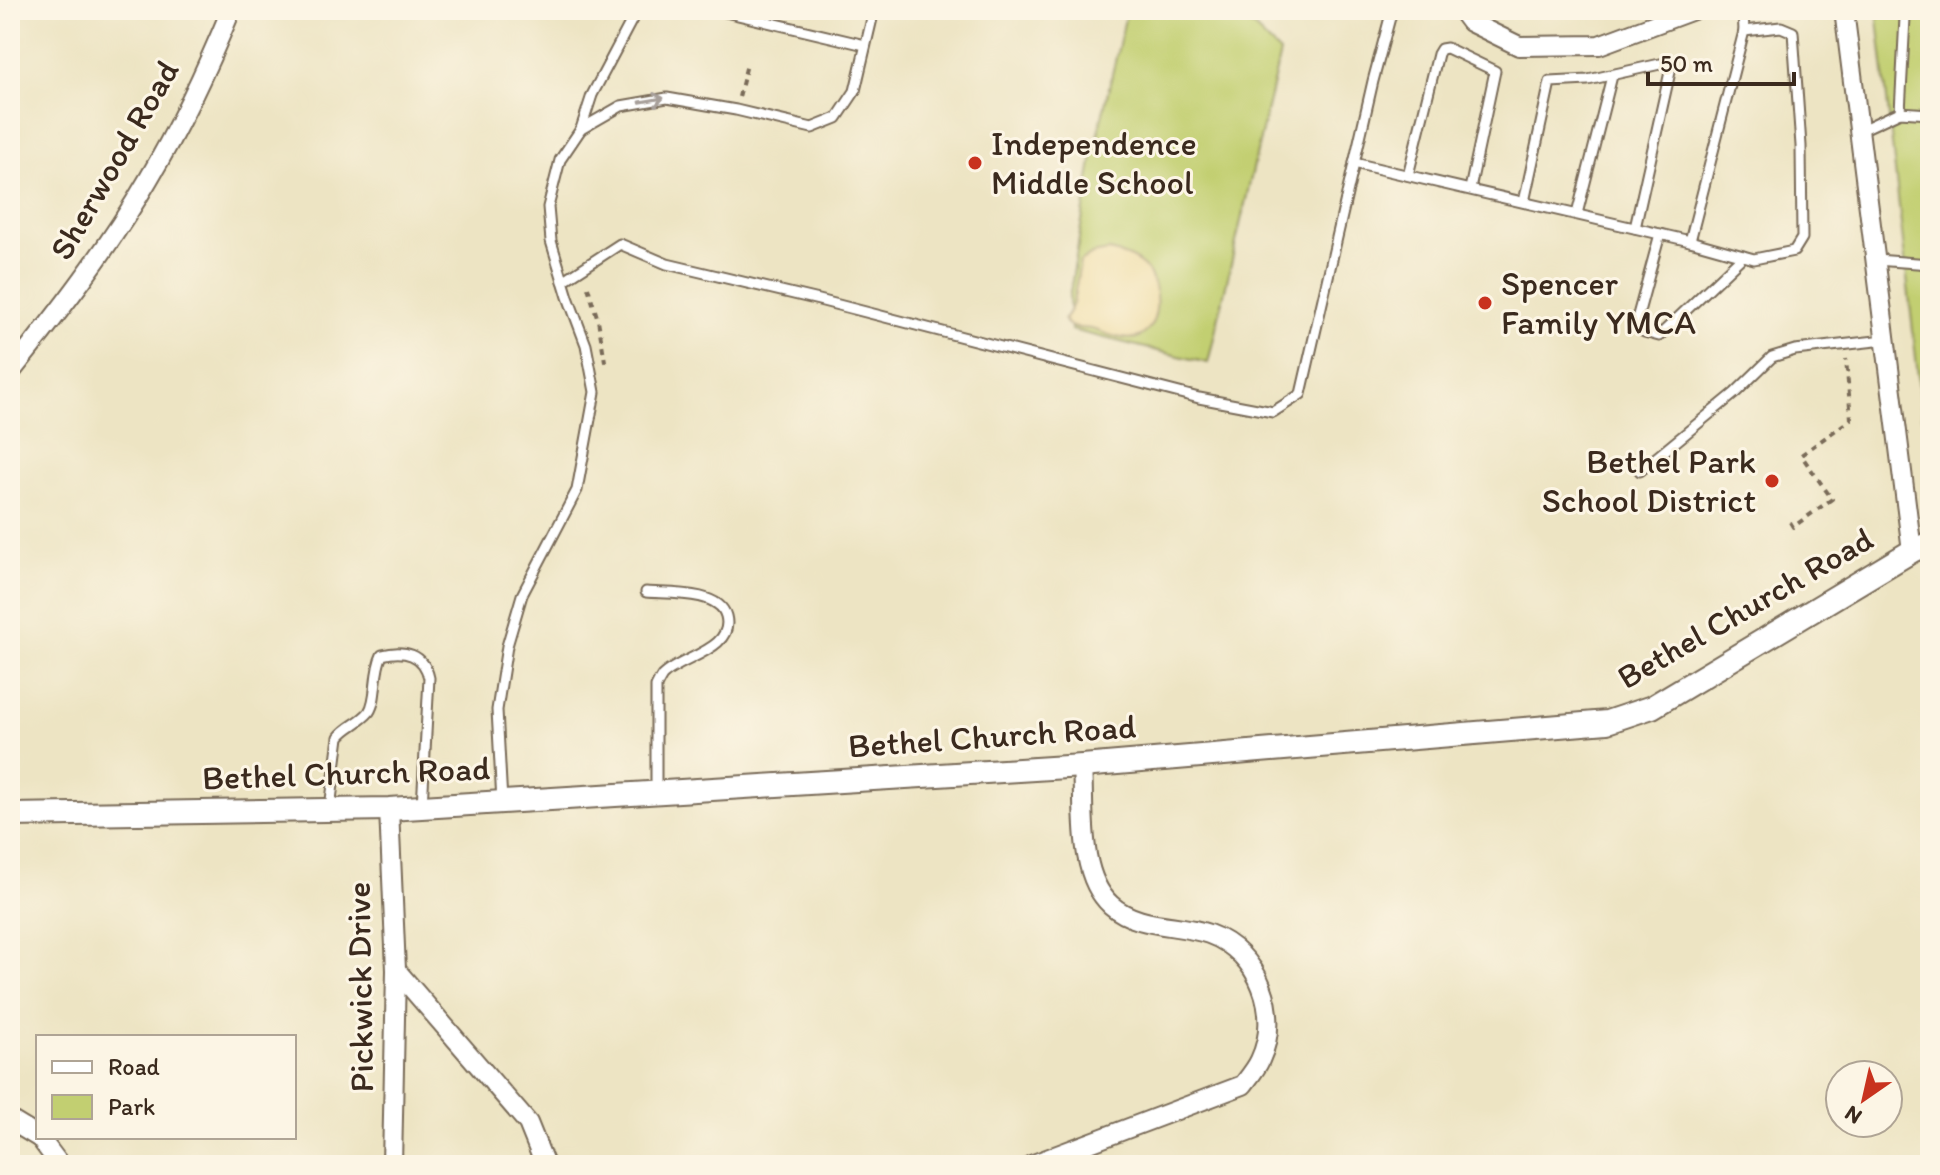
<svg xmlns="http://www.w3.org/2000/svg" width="1940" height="1175" viewBox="0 0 1940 1175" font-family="Itim,sans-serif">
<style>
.green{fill:#c2cf71;stroke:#7e7c48;stroke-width:2}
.sand{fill:#eeda9e;stroke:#94825e;stroke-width:2}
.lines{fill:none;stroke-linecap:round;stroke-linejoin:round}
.service-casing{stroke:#796b58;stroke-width:13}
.minor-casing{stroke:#796b58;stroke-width:22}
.tertiary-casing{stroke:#796b58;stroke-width:26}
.path{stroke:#796b58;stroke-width:4;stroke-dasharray:6 6;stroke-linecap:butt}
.service{stroke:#fff;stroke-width:9}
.minor{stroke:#fff;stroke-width:18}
.tertiary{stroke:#fff;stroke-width:22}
.oneway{stroke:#a79f9a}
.poi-dot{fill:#c8321e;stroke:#fcf5e5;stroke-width:3}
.labels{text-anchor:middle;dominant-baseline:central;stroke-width:6;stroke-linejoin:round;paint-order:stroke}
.poi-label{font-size:34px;fill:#3b2a1e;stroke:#fcf5e5;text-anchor:start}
.street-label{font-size:34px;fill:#3b2a1e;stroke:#fcf5e5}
</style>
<rect width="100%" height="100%" fill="#fcf5e5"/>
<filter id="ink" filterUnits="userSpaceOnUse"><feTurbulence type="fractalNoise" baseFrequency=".0125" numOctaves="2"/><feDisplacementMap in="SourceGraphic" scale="16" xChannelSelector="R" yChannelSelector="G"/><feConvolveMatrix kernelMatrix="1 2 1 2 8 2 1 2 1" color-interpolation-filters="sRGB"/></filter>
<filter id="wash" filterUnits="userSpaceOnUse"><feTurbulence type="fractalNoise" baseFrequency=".006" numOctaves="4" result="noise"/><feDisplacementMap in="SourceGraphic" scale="32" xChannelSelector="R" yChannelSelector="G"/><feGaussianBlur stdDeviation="1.8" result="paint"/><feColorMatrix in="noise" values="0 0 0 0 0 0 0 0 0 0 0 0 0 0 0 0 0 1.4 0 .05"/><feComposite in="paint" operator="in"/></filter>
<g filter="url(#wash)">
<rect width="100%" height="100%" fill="#ede4c3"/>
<g class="green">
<polygon points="1127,10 1199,10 1247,21 1280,53 1208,363 1071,330 1069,298 1093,156"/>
<polygon points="1877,10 1930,10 1930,483"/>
</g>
<path class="sand" d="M1109,251C1121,254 1133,257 1143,266C1160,281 1163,326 1139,337C1126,343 1104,332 1091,329C1079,327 1072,331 1064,320L1073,304L1080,262L1092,254Z"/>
</g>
<g filter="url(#ink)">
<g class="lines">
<defs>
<g id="service">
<polyline points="717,10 865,45"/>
<polyline points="1900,112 1905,18 1908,10"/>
<polyline points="581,129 621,106 667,98 736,110 812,128 837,118 855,91 874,10"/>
<polyline points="1859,131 1900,112 1930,114"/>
<polyline points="1354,163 1690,241 1744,31 1743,10"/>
<polyline points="1408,175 1438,54 1441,49 1447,48 1495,71 1470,189"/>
<polyline points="1524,202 1550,82 1588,80 1660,64 1666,65 1670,72 1635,228"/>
<polyline points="1577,214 1612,76"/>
<polyline points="1660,234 1637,319 1644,332 1659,336 1743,256"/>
<polyline points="1690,241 1754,259 1794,251 1802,238 1801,146 1793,32 1781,27 1744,31"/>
<polyline points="1876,260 1930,264"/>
<polyline points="563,281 620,244 667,264 819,300 1199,398 1273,412 1301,394 1373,81 1392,10"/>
<polyline points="1640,471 1735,393 1772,357 1795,350 1885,340"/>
<path d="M646,592C667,594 719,590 726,616C735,650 680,657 662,676C660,679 658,683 656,687V792"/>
<polyline points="502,802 497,710 507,646 522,595 577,490 595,392 586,345 568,297 551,241 548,207 560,160 581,129 592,95 637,10"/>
<path d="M330,808L339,737C347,726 360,723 369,712C378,699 373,673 382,655C404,649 424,654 429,678L422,807"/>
</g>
<g id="minor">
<polyline points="1461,10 1470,22 1519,46 1599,45 1693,10"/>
<polyline points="1844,10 1912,551"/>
<path d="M10,373C59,312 108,249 148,180C180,126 207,68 231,10"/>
<polyline points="389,809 396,970 392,1165"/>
<polyline points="396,970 528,1123 545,1165"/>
<polyline points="10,1120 38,1137"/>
<polyline points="39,1137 60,1165"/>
<path d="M1031,1165L1243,1085C1249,1077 1256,1069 1260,1060C1282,1014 1259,952 1209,934C1178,923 1138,929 1111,905C1077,874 1085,808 1082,766"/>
</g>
<polyline id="tertiary" points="10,815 389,809 1082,766 1607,722 1652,707 1912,551 1930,543"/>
</defs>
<use href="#service" class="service-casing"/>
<use href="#minor" class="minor-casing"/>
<use href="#tertiary" class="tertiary-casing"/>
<g class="path">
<polyline points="739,97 747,64"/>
<polyline points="588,287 598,320 606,367"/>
<polyline points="1790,522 1793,527 1832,499 1801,455 1851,419 1846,359"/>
</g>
<use href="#service" class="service"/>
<use href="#minor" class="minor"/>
<use href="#tertiary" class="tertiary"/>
</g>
<defs><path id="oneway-shaft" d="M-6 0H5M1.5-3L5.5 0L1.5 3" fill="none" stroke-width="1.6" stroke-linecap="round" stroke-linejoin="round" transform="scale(2)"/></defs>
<use class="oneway" href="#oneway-shaft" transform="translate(652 100) rotate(-10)"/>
</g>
<g class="poi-dot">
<circle cx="975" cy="163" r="8"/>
<circle cx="1485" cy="303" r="8"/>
<circle cx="1772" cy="481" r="8"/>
</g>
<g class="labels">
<g class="poi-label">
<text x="991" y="143">Independence<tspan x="991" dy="39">Middle School</tspan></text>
<text x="1501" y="283">Spencer<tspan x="1501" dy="39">Family YMCA</tspan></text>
<text x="1756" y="461" text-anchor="end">Bethel Park<tspan x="1756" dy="39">School District</tspan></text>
</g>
<g class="street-label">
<text transform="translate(114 160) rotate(-60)">Sherwood Road</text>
<text transform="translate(1745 608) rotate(-30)">Bethel Church Road</text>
<text transform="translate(992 736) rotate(-4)">Bethel Church Road</text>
<text transform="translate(346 773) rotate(-2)">Bethel Church Road</text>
<text transform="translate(360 987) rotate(-91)">Pickwick Drive</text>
</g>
</g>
<rect width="1940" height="1175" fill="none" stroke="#fcf5e5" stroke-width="40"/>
<rect x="36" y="1035" width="260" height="104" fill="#fcf5e5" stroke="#afa495" stroke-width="2"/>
<rect x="52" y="1061" width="40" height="12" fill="#ffffff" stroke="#afa495" stroke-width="2"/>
<text x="108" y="1075" font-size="24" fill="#3b2a1e">Road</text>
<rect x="52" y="1095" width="40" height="24" fill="#c2cf71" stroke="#afa495" stroke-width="2"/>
<text x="108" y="1115" font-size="24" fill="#3b2a1e">Park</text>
<g transform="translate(1864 1099) rotate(214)"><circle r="38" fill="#fcf5e5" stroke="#afa495" stroke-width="2"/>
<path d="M0-6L14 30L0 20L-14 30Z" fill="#c8321e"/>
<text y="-12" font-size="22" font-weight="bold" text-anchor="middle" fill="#3b2a1e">N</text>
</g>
<path d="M1648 72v12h146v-12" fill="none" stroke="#3b2a1e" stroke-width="4"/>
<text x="1660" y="72" font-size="24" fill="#3b2a1e" stroke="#fcf5e5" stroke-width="6" paint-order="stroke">50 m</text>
</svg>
